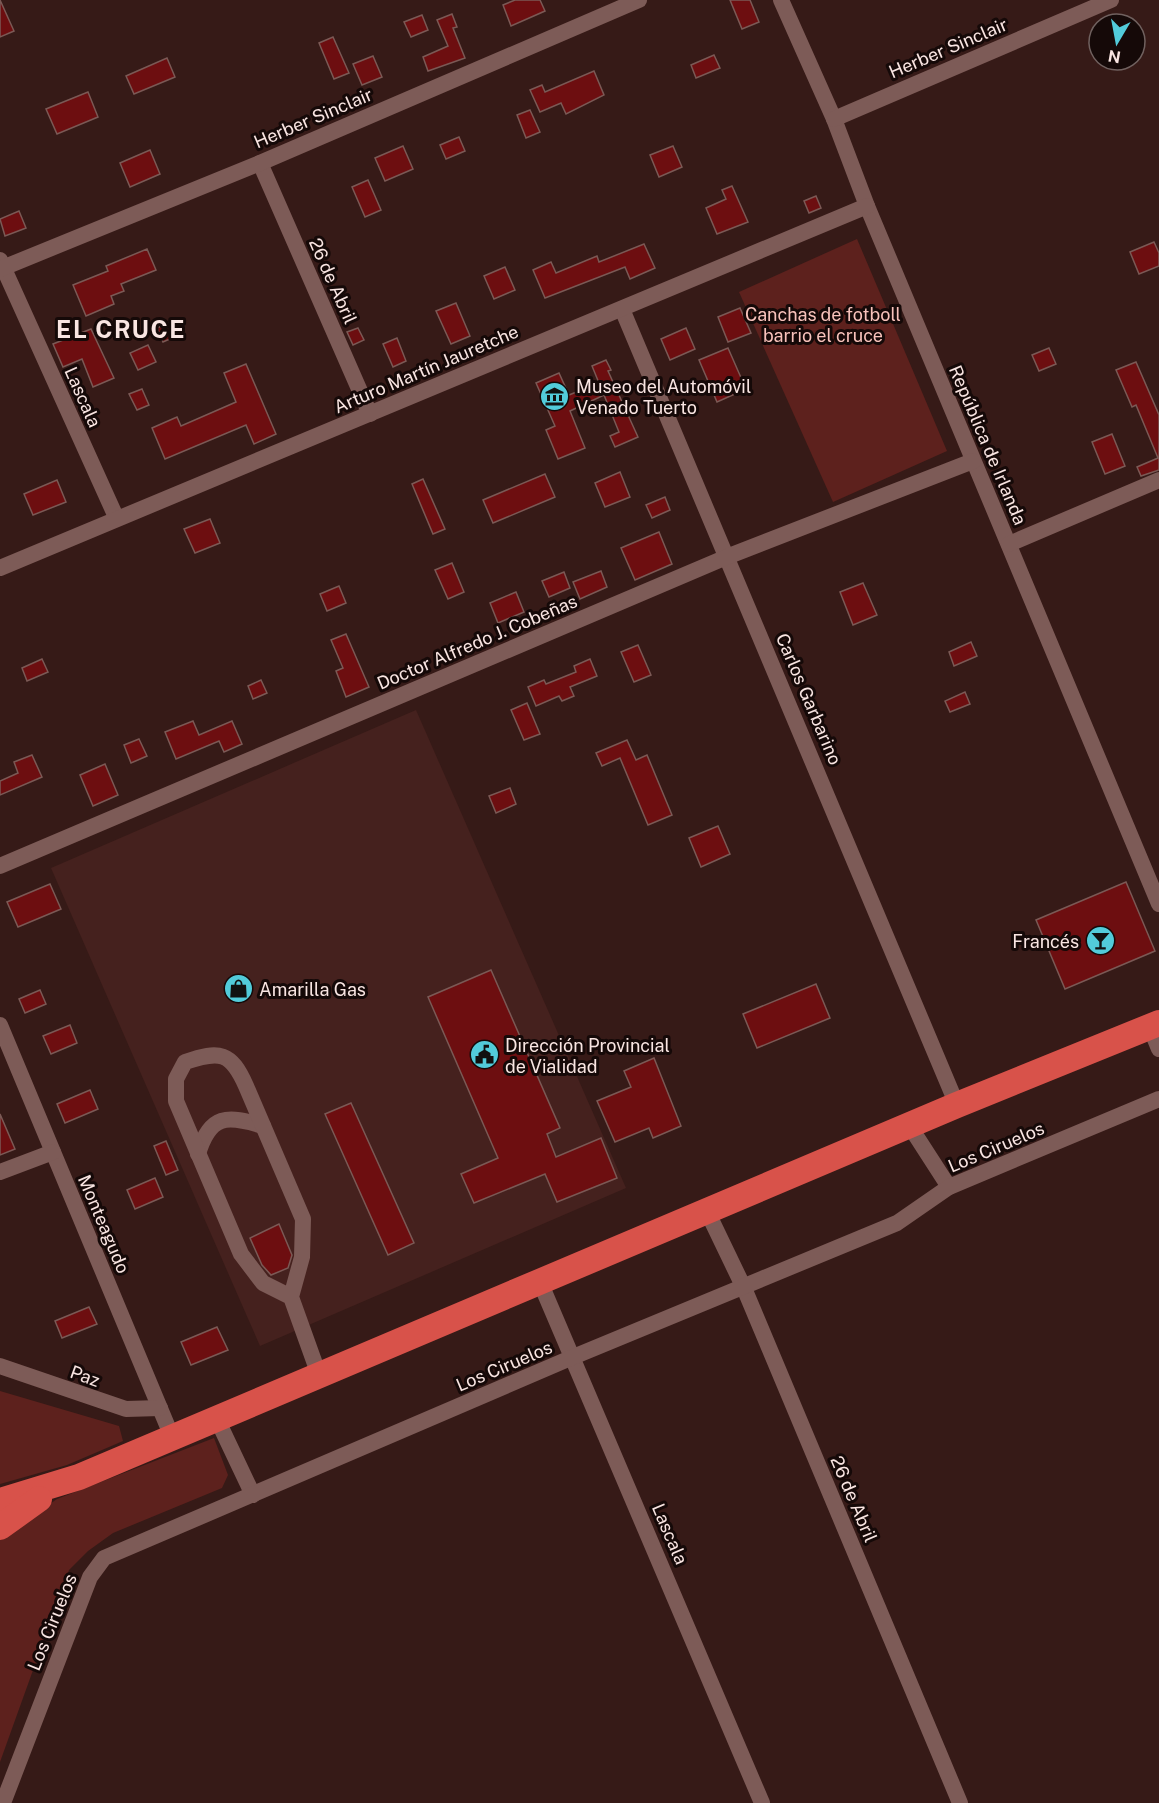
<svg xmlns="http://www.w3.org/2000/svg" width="1159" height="1803" viewBox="0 0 1159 1803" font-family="'Public Sans',sans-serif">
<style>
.built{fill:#45211e}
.green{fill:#5d211d}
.building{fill:#6d0e10;stroke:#7b5955;stroke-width:1.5}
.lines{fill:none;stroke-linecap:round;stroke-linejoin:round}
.minor{stroke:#7d5b57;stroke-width:16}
.highway{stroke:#d8524a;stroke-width:26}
.labels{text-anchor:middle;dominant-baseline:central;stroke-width:6;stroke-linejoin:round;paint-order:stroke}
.street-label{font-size:18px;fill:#f9e5e2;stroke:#150908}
.park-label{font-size:18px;fill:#f8c2bb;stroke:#150908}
.poi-label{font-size:18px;fill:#f9e5e2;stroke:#150908;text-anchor:start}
.district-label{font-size:24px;font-weight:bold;letter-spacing:1.5px;fill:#f9e5e2;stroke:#150908}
</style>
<rect width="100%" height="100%" fill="#361a17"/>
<polygon class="built" points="416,710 626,1188 260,1346 51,868"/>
<g class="green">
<polygon points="857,239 947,451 833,502 739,292"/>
<polygon points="0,1391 119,1426 123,1441 67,1465 0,1484"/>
<polygon points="214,1438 228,1475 222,1488 113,1533 88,1551 69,1570 0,1762 0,1539 57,1499"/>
</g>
<g class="building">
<polygon points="0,0 14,31 0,37"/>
<polygon points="515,0 540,0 545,11 511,26 503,5"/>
<polygon points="730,0 750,0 759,22 742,29"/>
<polygon points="452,14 457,27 453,28 465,58 428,71 423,57 448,46 437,20"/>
<polygon points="422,15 428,30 411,37 404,22"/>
<polygon points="333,37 349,73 334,79 319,43"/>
<polygon points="714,55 720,68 696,78 691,65"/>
<polygon points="373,56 382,77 362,85 353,64"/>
<polygon points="167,58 175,77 134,94 126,76"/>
<polygon points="594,71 604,95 566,114 561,103 540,112 530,90 542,85 545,92"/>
<polygon points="88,92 98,117 57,134 46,109"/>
<polygon points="530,110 540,132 526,138 517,115"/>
<polygon points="459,137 465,151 446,159 440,145"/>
<polygon points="403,146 413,169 385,181 375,158"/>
<polygon points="673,146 682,167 659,177 650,155"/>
<polygon points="150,150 160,174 130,187 120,163"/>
<polygon points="368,180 381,210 365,217 352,187"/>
<polygon points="732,186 748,222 717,234 706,208 726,199 722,190"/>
<polygon points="816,196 821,208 809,213 804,201"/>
<polygon points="19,211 26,228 5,236 0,219"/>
<polygon points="1154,242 1159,253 1159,266 1139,274 1130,252"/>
<polygon points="644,244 655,268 630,279 625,267 545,298 533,270 551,262 556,273 597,256 599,262"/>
<polygon points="147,249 156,270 121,284 124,291 111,296 114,304 86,316 73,285 108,271 106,266"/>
<polygon points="505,267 515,290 494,299 484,276"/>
<polygon points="456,303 470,336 451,344 436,311"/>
<polygon points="740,308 751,333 728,342 718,317"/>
<polygon points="175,320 181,334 163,342 157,328"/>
<polygon points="358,328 364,340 353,345 347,332"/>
<polygon points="686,328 695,349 670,360 661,339"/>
<polygon points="91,329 114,378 93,387 82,359 63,367 53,344"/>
<polygon points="397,338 406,361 393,367 383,344"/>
<polygon points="148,345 156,362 138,370 130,353"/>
<polygon points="728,348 746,389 717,402 699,360"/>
<polygon points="1049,348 1056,364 1039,371 1032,355"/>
<polygon points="606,360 611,370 608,371 638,437 615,447 610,436 619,432 604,395 570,411 585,448 558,459 546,430 555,426 536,383 559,373 569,395 599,383 592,366"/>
<polygon points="1136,362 1159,415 1159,470 1141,476 1137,467 1158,458 1136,405 1132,407 1116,370"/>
<polygon points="246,364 276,434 254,444 246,425 165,459 152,428 177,417 181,426 236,402 224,373"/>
<polygon points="142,389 149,405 137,410 129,394"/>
<polygon points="1112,434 1125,466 1105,474 1092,442"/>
<polygon points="620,472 630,497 605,507 595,483"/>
<polygon points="545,474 555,497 493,523 483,500"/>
<polygon points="423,479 445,529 433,534 412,484"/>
<polygon points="57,480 66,502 33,515 24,494"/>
<polygon points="665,497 670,510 652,518 646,505"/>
<polygon points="210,519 220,543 195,553 184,529"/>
<polygon points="659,532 672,564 635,580 621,548"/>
<polygon points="452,563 464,592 448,599 435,570"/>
<polygon points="601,571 607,587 580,599 573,582"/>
<polygon points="564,572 570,588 549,597 542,581"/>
<polygon points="863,583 877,615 853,625 840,592"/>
<polygon points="339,586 346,603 327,611 320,594"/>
<polygon points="516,592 524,612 498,623 490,603"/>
<polygon points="346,634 369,687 346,697 336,671 343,668 331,640"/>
<polygon points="971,642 977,656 954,666 949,652"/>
<polygon points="638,645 651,675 634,682 621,652"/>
<polygon points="42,659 48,672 27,681 22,668"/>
<polygon points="590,659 597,676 570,687 574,696 562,701 559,696 536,706 528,687 544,680 546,684 576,672 574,666"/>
<polygon points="261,680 267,693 253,699 248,686"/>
<polygon points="965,692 970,704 950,712 945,701"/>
<polygon points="527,703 540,734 524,740 511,710"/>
<polygon points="193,721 199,735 232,721 242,744 224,752 219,741 176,759 165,732"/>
<polygon points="139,739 147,756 131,763 124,745"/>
<polygon points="627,740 636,760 647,755 672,815 648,825 620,758 602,766 596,753"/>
<polygon points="32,755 42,777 0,795 0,781 18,773 14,762"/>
<polygon points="105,764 118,795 93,806 80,775"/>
<polygon points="510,788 516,804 496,813 489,796"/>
<polygon points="718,826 730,854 701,867 689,838"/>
<polygon points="1126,882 1155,951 1065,989 1036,920"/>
<polygon points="50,884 61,909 18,927 7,902"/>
<polygon points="491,970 560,1128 547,1134 556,1157 601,1138 617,1178 557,1202 545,1174 474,1203 461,1174 498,1158 428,997"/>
<polygon points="816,984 830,1018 757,1048 743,1014"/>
<polygon points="40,990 46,1004 25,1013 19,999"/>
<polygon points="70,1025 77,1043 51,1054 43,1036"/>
<polygon points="654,1058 681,1126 653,1138 649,1128 615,1142 597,1101 631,1087 624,1071"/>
<polygon points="90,1090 98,1109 65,1123 57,1104"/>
<polygon points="351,1103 414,1243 388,1255 325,1114"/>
<polygon points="0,1114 15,1149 0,1155"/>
<polygon points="166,1141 178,1170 166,1175 154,1146"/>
<polygon points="155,1178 163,1197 135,1209 127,1190"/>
<polygon points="279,1224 292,1255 288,1268 271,1275 262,1265 250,1238"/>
<polygon points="89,1307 97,1324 62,1338 55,1321"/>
<polygon points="217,1327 228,1350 191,1365 181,1342"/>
</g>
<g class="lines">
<g class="minor">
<polyline points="781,0 834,119 867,206 1159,904"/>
<polyline points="834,119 1111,0"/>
<polyline points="260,163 370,414"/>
<polyline points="0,260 116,517"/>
<polyline points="0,269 260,163 639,0"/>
<polyline points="622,309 957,1105"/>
<polyline points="1009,544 1159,480"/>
<polyline points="0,568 867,206"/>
<polyline points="0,866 729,556 973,461"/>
<polyline points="0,1025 172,1437"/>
<polyline points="1150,1027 1159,1049"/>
<polyline points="909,1125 949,1187"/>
<path d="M198,1154C210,1114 227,1115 263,1126"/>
<polyline points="0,1172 53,1152"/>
<polyline points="707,1211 744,1288 960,1803"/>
<polyline points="540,1282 762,1803"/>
<path d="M291,1297L263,1283L241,1254L176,1101V1079L185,1062C220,1050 231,1052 246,1086L303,1219L302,1257L291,1297L319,1375"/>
<polyline points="0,1366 126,1409 160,1408"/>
<polyline points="217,1419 253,1495"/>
<polyline points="3,1803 90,1577 104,1558 573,1357 897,1223 949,1187 1159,1099"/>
</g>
<g class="highway">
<polyline points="0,1501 79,1477 957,1105 1159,1023"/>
<polyline points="0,1527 39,1499"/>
</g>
</g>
<defs>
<symbol id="museum-disc" viewBox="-11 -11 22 22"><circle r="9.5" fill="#52cbda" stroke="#150908"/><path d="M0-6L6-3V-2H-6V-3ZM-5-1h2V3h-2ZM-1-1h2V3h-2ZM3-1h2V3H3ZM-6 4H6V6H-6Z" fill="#111"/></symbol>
<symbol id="bar-disc" viewBox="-11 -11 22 22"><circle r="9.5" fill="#52cbda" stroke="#150908"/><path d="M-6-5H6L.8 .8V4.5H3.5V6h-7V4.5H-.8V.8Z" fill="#111"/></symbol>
<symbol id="shop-disc" viewBox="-11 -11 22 22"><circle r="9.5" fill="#52cbda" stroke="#150908"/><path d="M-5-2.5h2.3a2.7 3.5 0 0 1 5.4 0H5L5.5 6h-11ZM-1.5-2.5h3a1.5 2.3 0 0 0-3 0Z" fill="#111"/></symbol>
<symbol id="civic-disc" viewBox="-11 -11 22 22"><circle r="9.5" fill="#52cbda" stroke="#150908"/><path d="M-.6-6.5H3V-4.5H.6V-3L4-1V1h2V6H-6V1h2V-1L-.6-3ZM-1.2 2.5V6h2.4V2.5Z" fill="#111"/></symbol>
</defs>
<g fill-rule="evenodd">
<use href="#museum-disc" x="538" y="380" width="33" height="33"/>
<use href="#bar-disc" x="1084" y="924" width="33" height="33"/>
<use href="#shop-disc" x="222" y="972" width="33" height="33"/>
<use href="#civic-disc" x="468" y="1038" width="33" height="33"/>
</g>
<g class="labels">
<g class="street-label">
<text transform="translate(948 48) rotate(-23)">Herber Sinclair</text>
<text transform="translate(313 118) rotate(-23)">Herber Sinclair</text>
<text transform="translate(333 281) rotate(66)">26 de Abril</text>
<text transform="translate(426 369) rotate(-23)">Arturo Martín Jauretche</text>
<text transform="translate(83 397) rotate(66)">Lascala</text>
<text transform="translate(988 445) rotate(67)">República de Irlanda</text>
<text transform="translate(477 642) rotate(-23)">Doctor Alfredo J. Cobeñas</text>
<text transform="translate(809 699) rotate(67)">Carlos Garbarino</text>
<text transform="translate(996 1147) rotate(-23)">Los Ciruelos</text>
<text transform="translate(104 1224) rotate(67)">Monteagudo</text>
<text transform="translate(504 1366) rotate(-23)">Los Ciruelos</text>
<text transform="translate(85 1376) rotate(20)">Paz</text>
<text transform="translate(854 1499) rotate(67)">26 de Abril</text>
<text transform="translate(670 1534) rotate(67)">Lascala</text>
<text transform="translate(52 1622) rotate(-68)">Los Ciruelos</text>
</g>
<g class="park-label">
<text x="823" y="314">Canchas de fotboll<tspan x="823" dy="21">barrio el cruce</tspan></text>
</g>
<g class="poi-label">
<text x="576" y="386">Museo del Automóvil<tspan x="576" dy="21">Venado Tuerto</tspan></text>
<text x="1079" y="941" text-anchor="end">Francés</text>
<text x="259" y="989">Amarilla Gas</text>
<text x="505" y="1045">Dirección Provincial<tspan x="505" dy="21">de Vialidad</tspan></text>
</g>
<g class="district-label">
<text x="121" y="329">EL CRUCE</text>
</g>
</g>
<g transform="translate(1117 42) rotate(190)"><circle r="28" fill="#150908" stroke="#70615f" stroke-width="1.5"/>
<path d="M0-4.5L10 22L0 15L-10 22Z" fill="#52cbda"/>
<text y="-9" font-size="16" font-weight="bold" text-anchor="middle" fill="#f9e5e2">N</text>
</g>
</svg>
